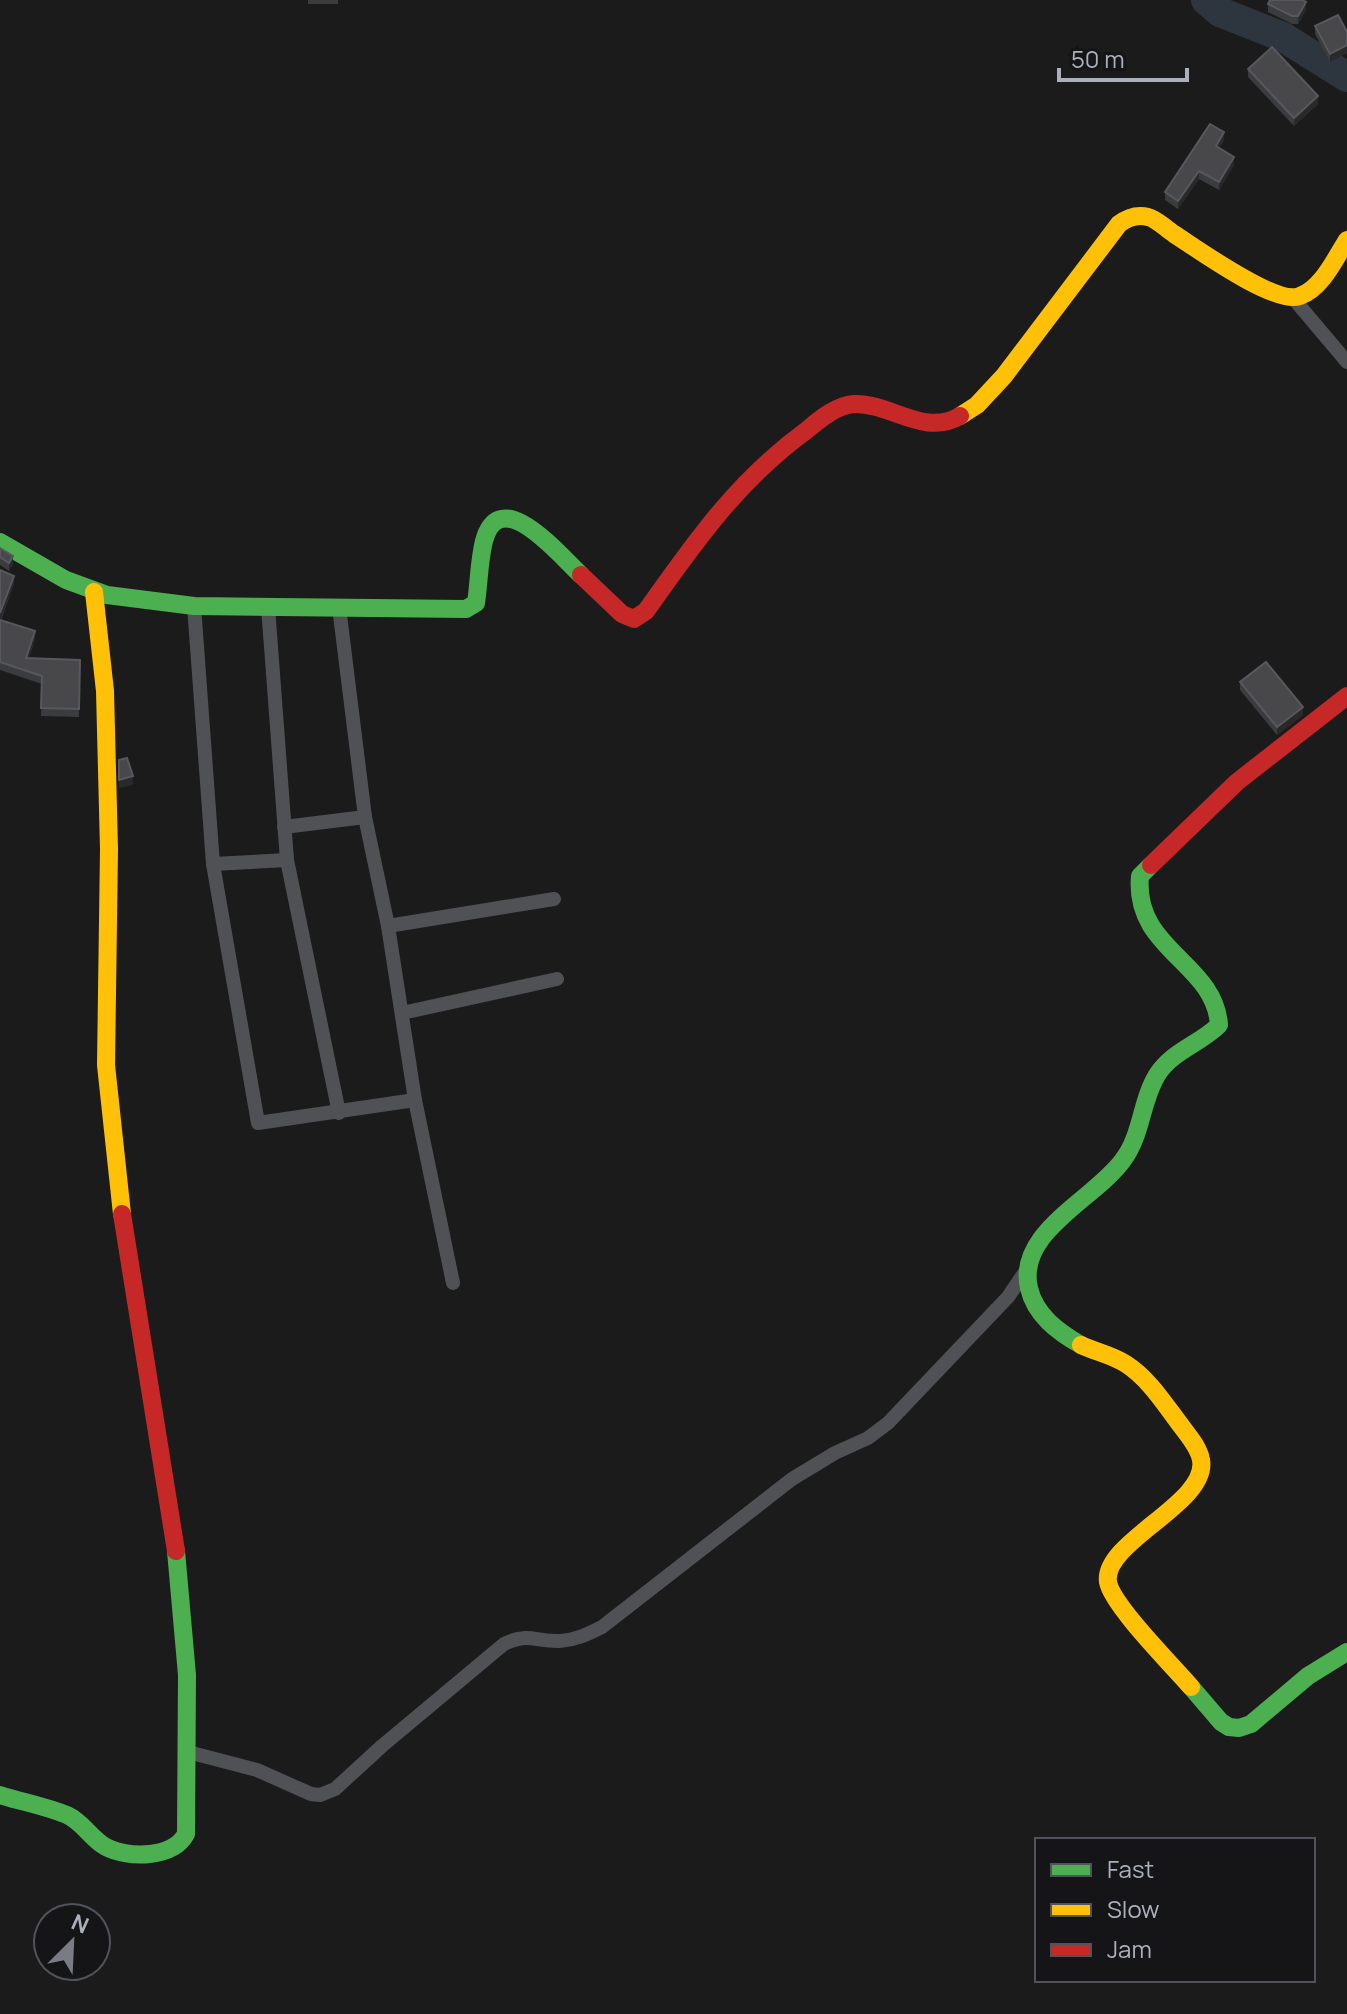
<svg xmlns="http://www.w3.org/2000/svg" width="1347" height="2014" viewBox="0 0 1347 2014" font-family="Manrope,sans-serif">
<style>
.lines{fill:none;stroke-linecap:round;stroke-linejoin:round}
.river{stroke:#2d363f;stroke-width:30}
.street{stroke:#4f5155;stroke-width:14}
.fast{stroke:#4caf50;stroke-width:18}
.slow{stroke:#ffc107;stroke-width:18}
.jam{stroke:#c62828;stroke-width:18}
.wall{fill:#3b3c3e}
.shaded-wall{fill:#29292a}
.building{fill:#48484b;stroke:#57585d;stroke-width:2}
</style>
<rect width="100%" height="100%" fill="#1b1b1c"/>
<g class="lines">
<polyline class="river" points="1206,0 1220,12 1283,37 1347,77"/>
<g class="street">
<polyline points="1293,298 1347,362"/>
<polyline points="194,606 213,864 258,1123 415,1100"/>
<polyline points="268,607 287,860 339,1113"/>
<polyline points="339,607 365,817 388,926 415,1100 453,1283"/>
<polyline points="284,827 365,817"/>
<polyline points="213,864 287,860"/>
<polyline points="388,926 554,899"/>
<polyline points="402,1013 557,979"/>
<path d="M188,1752L257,1770L311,1794L320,1795L335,1789L382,1746L504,1644C528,1632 536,1642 560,1641C576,1640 588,1634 602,1627L792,1479L835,1453L868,1438L888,1423L1008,1297L1027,1269"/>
</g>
<g class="fast">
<path d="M0,542L66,580L107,595L194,606L466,609L476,603C479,583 479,561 484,541C500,482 559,555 581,575"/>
<path d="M1081,1345C1058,1332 1035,1315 1029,1288C1016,1232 1095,1199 1123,1160C1142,1135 1141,1101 1157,1075C1172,1051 1200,1044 1219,1025C1215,962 1133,950 1140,876L1151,865"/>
<polyline points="1191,1687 1221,1722 1229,1727 1239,1728 1251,1724 1308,1676 1347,1652"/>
<path d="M0,1795C22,1802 45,1806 67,1815C83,1822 91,1839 106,1847C129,1859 173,1858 186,1834L187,1675L176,1551"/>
</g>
<g class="slow">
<path d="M960,416L977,405L1004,376L1119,224C1127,218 1137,214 1148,217C1157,219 1166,229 1174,234C1196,248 1276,306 1300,296C1322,288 1335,259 1347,240"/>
<polyline points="94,592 105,691 109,849 106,1065 122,1214"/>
<path d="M1081,1345C1096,1352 1112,1355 1126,1364C1148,1378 1164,1403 1179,1423C1187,1434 1199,1447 1201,1460C1209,1503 1102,1542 1108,1582C1112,1605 1173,1666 1191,1687"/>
</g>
<g class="jam">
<path d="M581,575L622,614L634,619L646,611C695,542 737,481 807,430C820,419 837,405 854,404C891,403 924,437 960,416"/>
<polyline points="1151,865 1237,782 1347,696"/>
<polyline points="122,1214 176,1551"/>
</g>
</g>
<g class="wall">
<rect x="308" y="0" width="30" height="4"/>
<polygon points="1268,4 1306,10 1298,24 1292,24 1268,12"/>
<polygon points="1315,26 1347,32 1347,53 1330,62 1315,34"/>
<polygon points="1248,69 1318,104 1294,126 1248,77"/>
<polygon points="1224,140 1219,148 1234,165 1219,190 1199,179 1178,209 1165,200 1165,192"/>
<polygon points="0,548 13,564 9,571 0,565"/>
<polygon points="0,570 14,584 1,620 35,639 29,658 80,660 79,717 41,716 42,684 0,670"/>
<polygon points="1240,682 1303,715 1277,735 1240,690"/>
</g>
<g class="shaded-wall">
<polygon points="1306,2 1306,10 1298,24 1298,16"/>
<polygon points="1347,45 1347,53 1330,62 1330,54"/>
<polygon points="1318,96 1318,104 1294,126 1294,118"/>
<polygon points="1224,132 1224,140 1216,154 1216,146"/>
<polygon points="1234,157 1234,165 1219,190 1219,182"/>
<polygon points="1199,171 1199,179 1178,209 1178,201"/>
<polygon points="13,556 13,564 9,571 9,563"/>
<polygon points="14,576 14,584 0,621 0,613"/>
<polygon points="35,631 35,639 26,666 26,658"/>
<polygon points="1303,707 1303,715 1277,735 1277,727"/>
<polygon points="133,776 133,785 119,788 119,780"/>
</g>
<g class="building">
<polygon points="1270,0 1302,0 1306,2 1298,16 1292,16 1268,4"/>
<polygon points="1338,15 1347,32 1347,45 1330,54 1315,26"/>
<polygon points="1272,47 1318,96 1294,118 1248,69"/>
<polygon points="1210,124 1224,132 1216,146 1234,157 1219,182 1199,171 1178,201 1165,192"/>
<polygon points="0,548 13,556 9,563 0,557"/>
<polygon points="0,570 14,576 0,613"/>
<polygon points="0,620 35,631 26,658 80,660 79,709 41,708 42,676 0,662"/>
<polygon points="1266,662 1303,707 1277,727 1240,682"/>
<polygon points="127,758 133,776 119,780 119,760"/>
</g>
<rect x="1035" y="1838" width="280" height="144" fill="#151518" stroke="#51535a" stroke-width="2"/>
<rect x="1051" y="1864" width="40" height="12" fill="#4caf50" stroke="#51535a" stroke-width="2"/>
<text x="1107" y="1878" font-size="24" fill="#acb0bd">Fast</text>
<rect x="1051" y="1904" width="40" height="12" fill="#ffc107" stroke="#51535a" stroke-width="2"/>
<text x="1107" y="1918" font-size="24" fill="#acb0bd">Slow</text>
<rect x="1051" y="1944" width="40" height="12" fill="#c62828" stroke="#51535a" stroke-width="2"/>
<text x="1107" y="1958" font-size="24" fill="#acb0bd">Jam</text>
<g transform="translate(72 1942) rotate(24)"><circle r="38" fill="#151518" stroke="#51535a" stroke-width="2"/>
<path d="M0-6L14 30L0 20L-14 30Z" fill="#797c85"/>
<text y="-12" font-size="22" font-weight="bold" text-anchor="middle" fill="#acb0bd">N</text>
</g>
<path d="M1059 68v12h128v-12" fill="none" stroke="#acb0bd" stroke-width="4"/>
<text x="1071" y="68" font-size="24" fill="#acb0bd" stroke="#151518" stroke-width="6" paint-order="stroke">50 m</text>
</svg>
